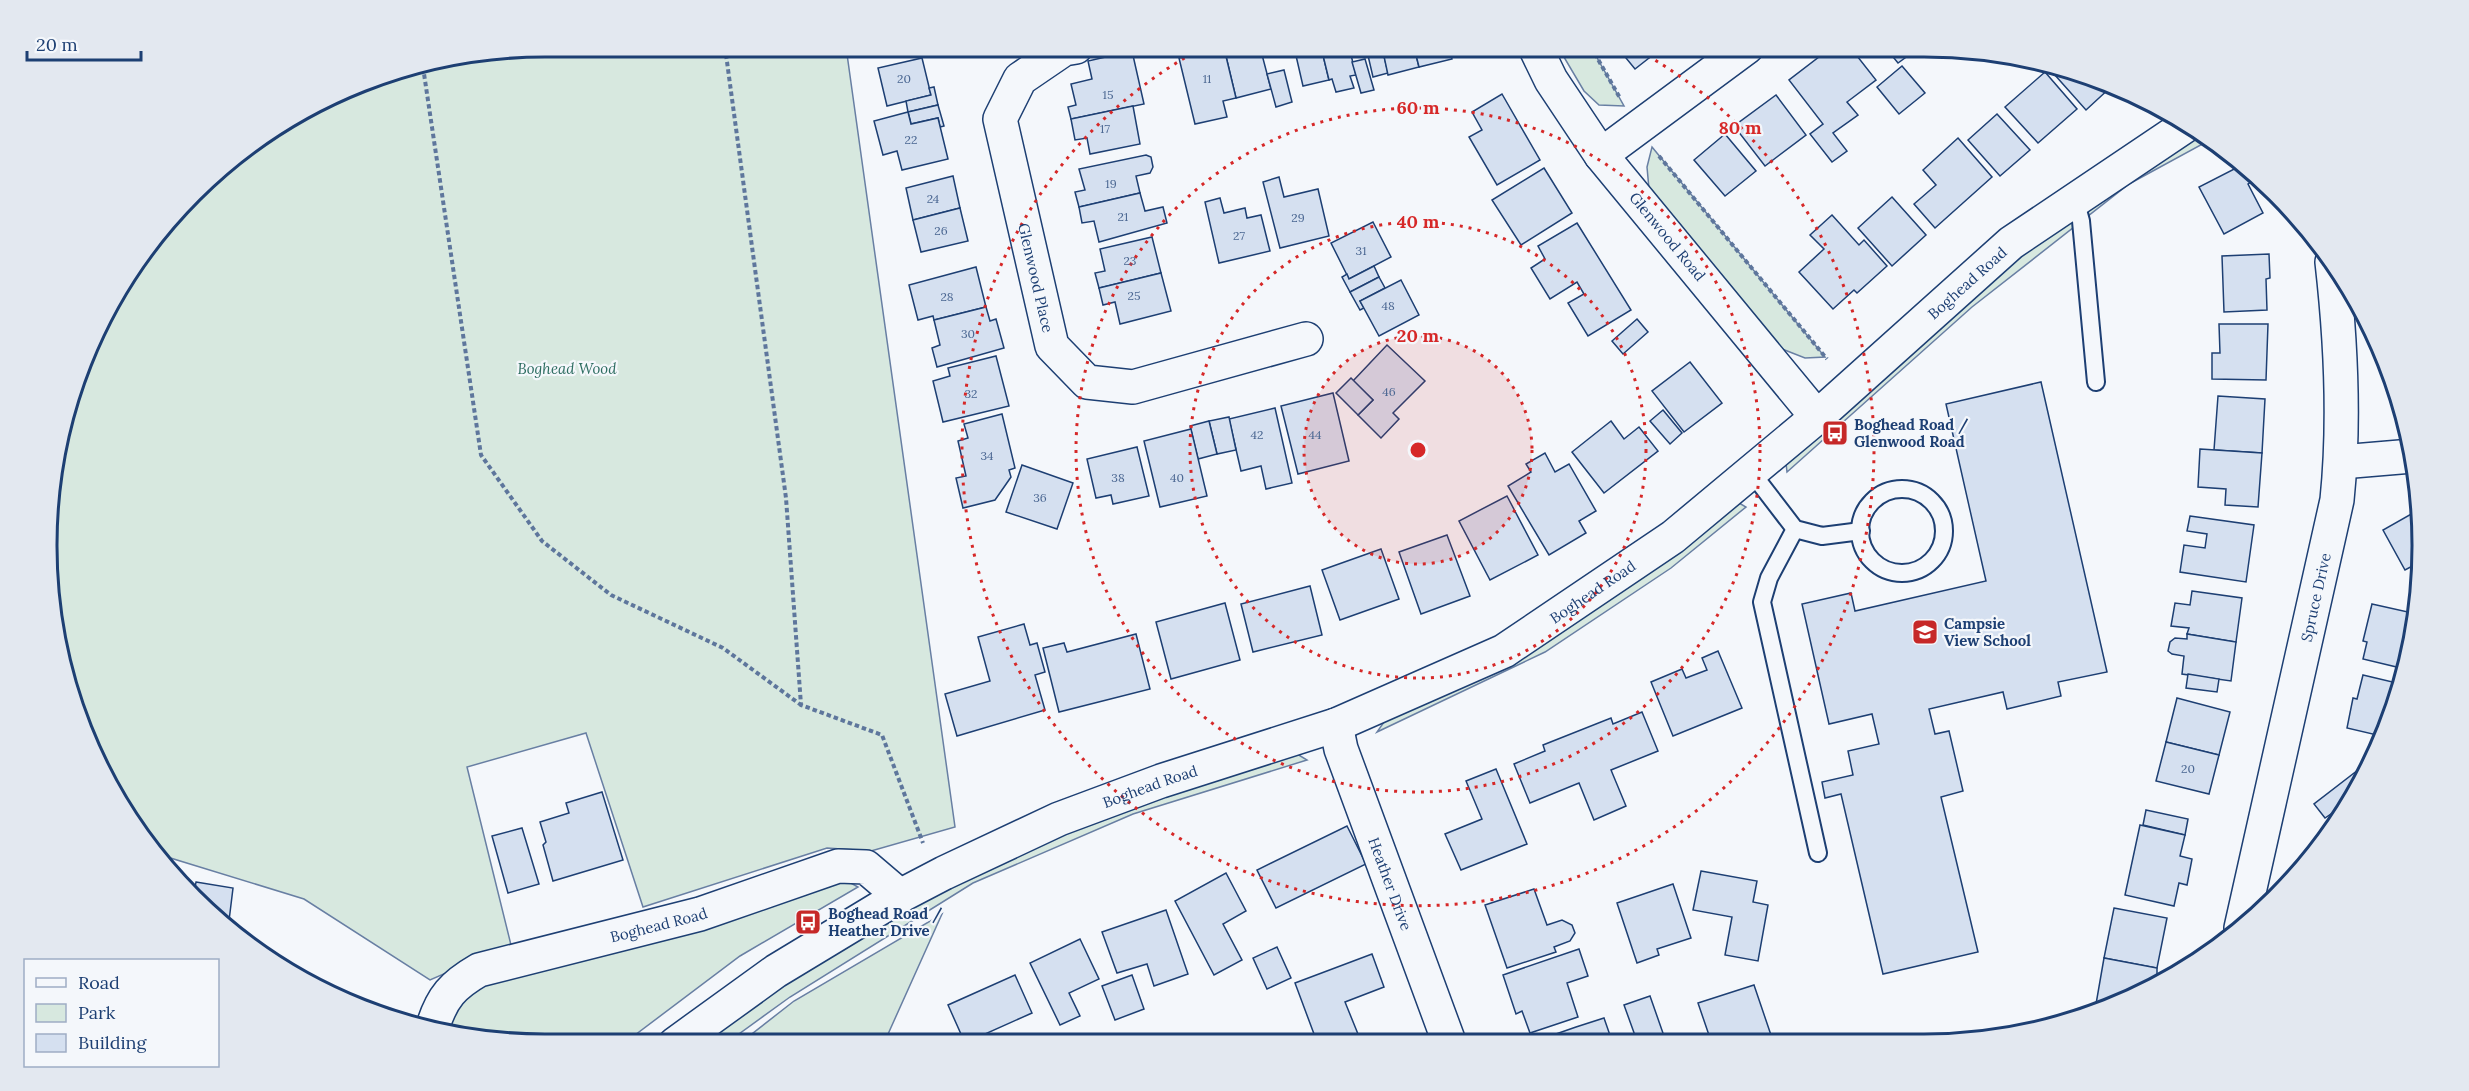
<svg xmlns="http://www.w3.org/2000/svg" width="2469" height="1091" viewBox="0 0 2469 1091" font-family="Lora,serif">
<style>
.green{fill:#d7e8df;stroke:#687fa3;stroke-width:1.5}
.building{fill:#d5e0f0;stroke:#1d3f73;stroke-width:1.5}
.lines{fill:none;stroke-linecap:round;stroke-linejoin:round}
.service-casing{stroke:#1d3f73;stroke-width:20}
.minor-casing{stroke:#1d3f73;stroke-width:36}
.tertiary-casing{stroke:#1d3f73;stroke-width:36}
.path{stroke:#5e769c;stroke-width:4;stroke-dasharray:4.5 3;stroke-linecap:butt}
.service{stroke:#f4f7fb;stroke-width:16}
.minor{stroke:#f4f7fb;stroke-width:33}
.tertiary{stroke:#f4f7fb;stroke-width:33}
.ring{fill:none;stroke:#d62828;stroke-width:3;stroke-dasharray:3 6}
.labels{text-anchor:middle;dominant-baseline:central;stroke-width:4.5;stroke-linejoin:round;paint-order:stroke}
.number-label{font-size:12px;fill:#4b6792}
.street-label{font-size:15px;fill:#1d3f73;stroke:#f4f7fb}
.park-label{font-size:15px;font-style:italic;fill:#2c6c60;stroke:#f4f7fb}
.poi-label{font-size:15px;font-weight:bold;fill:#1d3f73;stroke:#f4f7fb;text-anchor:start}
.rim{fill:none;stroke:#1d3f73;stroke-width:3}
.centre{fill:#d62828;stroke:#f4f7fb;stroke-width:3}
.ring-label{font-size:18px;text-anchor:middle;font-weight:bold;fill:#d62828;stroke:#f4f7fb;stroke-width:4.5;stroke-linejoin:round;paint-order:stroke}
</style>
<rect width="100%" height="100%" fill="#f4f7fb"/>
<g class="green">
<polygon points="546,47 846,47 955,827 871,851 827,848 643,907 586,733 467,767 511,945 430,980 304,899 164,856 113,795 56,643 47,545 56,448 113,296 217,170 296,113 385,73"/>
<polygon points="1558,47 1591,47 1624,106 1599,105 1584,91"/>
<polygon points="2197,131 2210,140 2129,184 1972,307 1787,472 1786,463 2047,228"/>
<polygon points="1652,147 1825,357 1805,358 1777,347 1649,189 1647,167"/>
<polygon points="1734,500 1746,507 1671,568 1545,652 1377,732 1391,712"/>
<polygon points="1289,749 1307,760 1133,814 973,883 790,997 725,1044 687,1044 882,918 1130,803"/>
<polygon points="842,878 858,887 740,956 623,1044 546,1044 444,1028 471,991 515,973"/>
<polygon points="942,914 884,1043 739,1044 794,1001"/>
</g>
<g class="building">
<polygon points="1229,47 1260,47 1271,89 1236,98 1224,48"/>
<polygon points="1294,47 1321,47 1329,80 1303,86"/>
<polygon points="1321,47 1349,47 1356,75 1350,76 1354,88 1336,92 1332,79 1329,80"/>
<polygon points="1366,47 1382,47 1388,73 1373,77"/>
<polygon points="1382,47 1414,47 1419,67 1388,75"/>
<polygon points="1414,47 1449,47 1452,59 1419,67"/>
<polygon points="1617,47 1663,47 1635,69"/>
<polygon points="1832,47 1850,47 1876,80 1847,102 1858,115 1833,133 1847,151 1832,162 1810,134 1823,124 1789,80"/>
<polygon points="1885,47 1920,47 1898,63"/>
<polygon points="1224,48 1236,98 1223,101 1227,117 1195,124 1179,58"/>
<polygon points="1132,51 1144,104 1071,119 1068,107 1076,105 1071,84 1092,79 1088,61"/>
<polygon points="922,58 931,95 887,106 878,68"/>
<polygon points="1365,59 1374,90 1361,93 1352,62"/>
<polygon points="1902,66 1925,93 1899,114 1877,87"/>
<polygon points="2059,69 2084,73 2112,86 2086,110 2054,74"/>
<polygon points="1284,70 1292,102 1276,107 1267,74"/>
<polygon points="2045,72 2077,109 2038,143 2005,107"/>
<polygon points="934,87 938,105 908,112 906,101 931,95 929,88"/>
<polygon points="1502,94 1540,160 1497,185 1469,137 1482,130 1472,112"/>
<polygon points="1776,95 1806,135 1765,166 1734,126"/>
<polygon points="938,105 944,126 940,127 938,118 911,124 908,112"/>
<polygon points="1133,106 1140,144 1090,154 1087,138 1075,140 1071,119"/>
<polygon points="908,112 911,124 938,118 948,159 902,170 897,151 883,155 874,121"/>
<polygon points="1997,114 2030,150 2000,176 1968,140"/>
<polygon points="1725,134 1756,171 1725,196 1694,160"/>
<polygon points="1958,138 1992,177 1935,228 1914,204 1936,185 1923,170"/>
<polygon points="1146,155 1151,157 1153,167 1150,173 1136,176 1140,193 1079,207 1075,192 1085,190 1079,169"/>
<polygon points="2242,165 2251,182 2248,184 2263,213 2224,234 2199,187"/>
<polygon points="1544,168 1572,213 1521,245 1492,200"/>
<polygon points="953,176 960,208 913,220 906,188"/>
<polygon points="1279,177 1284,197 1318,189 1329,236 1280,248 1263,182"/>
<polygon points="1140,193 1145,211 1163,207 1167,223 1099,242 1094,221 1082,223 1079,207"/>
<polygon points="1892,197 1926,235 1892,266 1858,228"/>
<polygon points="1220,198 1224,213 1245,208 1247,218 1261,215 1270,251 1219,263 1205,202"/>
<polygon points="960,208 968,241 921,252 913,220"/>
<polygon points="1832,215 1859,245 1864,240 1887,266 1857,293 1854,290 1833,309 1799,272 1824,249 1810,235"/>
<polygon points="1373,222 1391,257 1349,279 1331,243"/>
<polygon points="1577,223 1631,310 1588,336 1568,303 1584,294 1577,282 1550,299 1531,268 1545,259 1538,246"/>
<polygon points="1152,237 1161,273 1099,288 1095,273 1105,271 1100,249"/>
<polygon points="2269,254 2270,278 2266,279 2267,310 2224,312 2222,256"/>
<polygon points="1374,266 1379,277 1350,292 1342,277 1347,274 1349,279"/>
<polygon points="976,267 986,307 934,320 933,316 918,320 909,285"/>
<polygon points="1161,273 1171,311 1120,324 1115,302 1103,305 1099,288"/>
<polygon points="1379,277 1385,288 1360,301 1364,308 1360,310 1350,292"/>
<polygon points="1401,280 1419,315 1379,336 1360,301"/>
<polygon points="986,307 990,321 996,319 1004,348 937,367 932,348 940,345 934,320"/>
<polygon points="1637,319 1648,332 1623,354 1612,341"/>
<polygon points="2219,324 2268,324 2266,380 2212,379 2212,353 2220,353"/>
<polygon points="1387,345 1425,381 1393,413 1399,419 1381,438 1358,415 1373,400 1353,381"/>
<polygon points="2381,351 2387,368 2377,360"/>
<polygon points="996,356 1009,406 943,422 933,381 950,376 948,368"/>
<polygon points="1690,362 1722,403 1684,432 1652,391"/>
<polygon points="1351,378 1373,400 1358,415 1336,393"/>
<polygon points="2041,382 2107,672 2058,682 2061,696 2007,709 2003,692 1929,709 1935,734 1949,731 1963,791 1941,797 1978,952 1883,974 1841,794 1825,798 1822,782 1853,775 1848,751 1879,744 1872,714 1829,724 1802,604 1851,593 1855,611 1986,581 1946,404"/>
<polygon points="1333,393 1349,461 1298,474 1281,406"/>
<polygon points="2218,396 2265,399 2262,453 2214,450"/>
<polygon points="1275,408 1292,483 1266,489 1261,466 1241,471 1229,419"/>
<polygon points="1663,410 1682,433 1670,444 1650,421"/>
<polygon points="1002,414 1015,468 1009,470 1011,477 995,500 963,508 956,478 966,476 958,441 968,438 964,424"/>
<polygon points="1229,417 1236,450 1217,454 1209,421"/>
<polygon points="1209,421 1217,454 1198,459 1190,426"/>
<polygon points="1611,421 1624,439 1639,427 1658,451 1604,493 1572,452"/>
<polygon points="1191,429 1207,496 1160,507 1144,441"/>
<polygon points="1137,447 1149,496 1113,504 1111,495 1096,498 1087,459"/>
<polygon points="2200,449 2262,453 2258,507 2225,505 2226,489 2198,487"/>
<polygon points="1545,453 1555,472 1569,464 1596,511 1579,521 1586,533 1549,555 1508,486 1531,472 1526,464"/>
<polygon points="1022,465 1073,483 1057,529 1006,512"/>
<polygon points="1507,496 1538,555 1490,580 1459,521"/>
<polygon points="2421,509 2421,528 2413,513"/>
<polygon points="2413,513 2421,528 2420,562 2405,570 2383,530"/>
<polygon points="2190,516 2254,525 2246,582 2180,572 2184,545 2205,548 2207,534 2187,531"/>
<polygon points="1447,535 1470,596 1421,614 1399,552"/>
<polygon points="1381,549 1399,599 1340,620 1322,570"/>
<polygon points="1310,586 1322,635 1253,652 1241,604"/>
<polygon points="2192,591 2242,598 2236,642 2187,634 2189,628 2171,626 2175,603 2190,605"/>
<polygon points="1225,603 1240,660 1171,679 1156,622"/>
<polygon points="2372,604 2417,614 2405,669 2363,659 2367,642 2363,641"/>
<polygon points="1024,624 1030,645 1037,643 1045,672 1035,675 1045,710 957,736 945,694 990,681 978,637"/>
<polygon points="1136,634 1150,689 1059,712 1043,648 1064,643 1067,652"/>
<polygon points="2187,634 2236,642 2231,681 2182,674 2184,656 2172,654 2168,651 2170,642 2175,638 2187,639"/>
<polygon points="1718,651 1742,708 1673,736 1651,682 1682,669 1686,678 1707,670 1702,658"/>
<polygon points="2188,674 2219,679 2217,692 2186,688"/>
<polygon points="2363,675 2401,684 2396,706 2381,736 2347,728 2353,698 2357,699"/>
<polygon points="2177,698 2230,712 2219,755 2166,742"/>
<polygon points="1642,712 1658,751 1611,770 1626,806 1594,820 1579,783 1530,803 1514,764 1545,751 1543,745 1611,718 1613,724"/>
<polygon points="2166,742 2219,755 2209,794 2156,781"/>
<polygon points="1496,769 1527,844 1461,870 1445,834 1482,819 1466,781"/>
<polygon points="2358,770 2362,775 2338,823 2331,814 2325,818 2314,804"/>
<polygon points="602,792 623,860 553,881 543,845 546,842 540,822 569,813 566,803"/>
<polygon points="2146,810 2188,819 2185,835 2143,825"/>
<polygon points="2140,825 2185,835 2180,856 2192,859 2187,885 2179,883 2174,906 2125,895"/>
<polygon points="1347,826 1366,864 1276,908 1257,870"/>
<polygon points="522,828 539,884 508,893 492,836"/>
<polygon points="1701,871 1757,881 1753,902 1768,905 1758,961 1725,955 1732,917 1693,910"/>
<polygon points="1226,873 1246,911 1223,924 1242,960 1214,975 1175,901"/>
<polygon points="196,882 233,888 228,929 217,921 194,894"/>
<polygon points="1673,884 1691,938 1657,949 1659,955 1637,963 1617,903"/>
<polygon points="1534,889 1547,925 1562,920 1572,925 1575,933 1570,941 1554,947 1556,952 1507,968 1485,905"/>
<polygon points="2114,908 2167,918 2157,968 2104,958"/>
<polygon points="1166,910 1188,974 1154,986 1147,964 1117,973 1102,932"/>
<polygon points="1080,939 1099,979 1069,993 1080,1016 1060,1025 1030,963"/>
<polygon points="1277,947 1291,978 1267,989 1253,958"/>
<polygon points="1579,949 1588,976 1567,983 1578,1017 1530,1033 1522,1011 1516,1014 1503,975"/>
<polygon points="1372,954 1384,987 1345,1002 1358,1034 1336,1042 1317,1042 1295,983"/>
<polygon points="2104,958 2157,968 2157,980 2115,1006 2096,1004"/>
<polygon points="1015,975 1032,1013 965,1043 948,1005"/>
<polygon points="1132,975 1144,1009 1115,1020 1102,986"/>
<polygon points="1754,985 1773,1041 1711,1041 1698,1003"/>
<polygon points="1650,996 1664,1036 1650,1041 1637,1041 1624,1005"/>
<polygon points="1604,1018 1612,1041 1533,1042 1576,1027"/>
</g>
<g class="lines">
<defs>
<g id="service">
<polyline points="2075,199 2081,221 2096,382"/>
<polyline points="1752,473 1795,529 1822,536 1861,531"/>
<circle cx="1902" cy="531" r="42"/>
<polyline points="1795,529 1769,578 1762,602 1818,853"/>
</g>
<g id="minor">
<path id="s1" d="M1076,47L1064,49L1020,79L1000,119L1052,346L1087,382L1133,387L1306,339"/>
<path id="s2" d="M1535,47L1551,80L1601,155L1817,417"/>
<polyline points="1601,155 1747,47"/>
<polyline points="2341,462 2412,456"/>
<path id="s3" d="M1336,725L1341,749L1449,1042"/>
<path id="s4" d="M2241,928L2337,500C2345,422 2341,341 2332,262"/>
<path id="s5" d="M433,1026C442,997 453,985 479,970L700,914L838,866L866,867L900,896"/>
</g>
<g id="tertiary">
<path id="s6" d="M675,1044L776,971L900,896L944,873L1059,819L1161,781L1336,725L1504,651L1673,537L1817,417L2011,243L2188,124"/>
</g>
</defs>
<use href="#service" class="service-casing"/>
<use href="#minor" class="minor-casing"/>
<use href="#tertiary" class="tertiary-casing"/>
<g class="path">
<polyline points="725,47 786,498 801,705 882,735 923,843"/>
<polyline points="1591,47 1620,98"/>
<polyline points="423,67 481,455 542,541 611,595 723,648 801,705"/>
<polyline points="1659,156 1827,359"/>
</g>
<use href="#service" class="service"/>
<use href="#minor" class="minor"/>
<use href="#tertiary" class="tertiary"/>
</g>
<circle cx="1418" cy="450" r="114" fill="#d62828" fill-opacity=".12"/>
<g class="ring">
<circle cx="1418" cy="450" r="114"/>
<circle cx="1418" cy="450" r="228"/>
<circle cx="1418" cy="450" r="342"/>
<path d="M1632 47A456 456 0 1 1 1204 47"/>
</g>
<defs>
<symbol id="bus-square" viewBox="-11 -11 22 22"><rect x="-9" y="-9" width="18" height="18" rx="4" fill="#c62828" stroke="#f4f7fb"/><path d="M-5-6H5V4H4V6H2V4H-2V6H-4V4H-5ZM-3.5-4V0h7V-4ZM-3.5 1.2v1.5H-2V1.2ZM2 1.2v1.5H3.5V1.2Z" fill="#fff"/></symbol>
<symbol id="school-square" viewBox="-11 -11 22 22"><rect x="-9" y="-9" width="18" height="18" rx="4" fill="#c62828" stroke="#f4f7fb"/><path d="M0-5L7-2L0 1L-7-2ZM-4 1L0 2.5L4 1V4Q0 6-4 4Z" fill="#fff"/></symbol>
</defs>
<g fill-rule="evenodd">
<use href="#bus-square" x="1820" y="418" width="30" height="30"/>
<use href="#school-square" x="1910" y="617" width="30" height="30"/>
<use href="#bus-square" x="793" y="907" width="30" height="30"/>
</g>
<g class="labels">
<g class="number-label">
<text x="904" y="78">20</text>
<text x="1207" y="78">11</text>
<text x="1108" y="94">15</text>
<text x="1105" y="128">17</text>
<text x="911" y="139">22</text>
<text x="1111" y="183">19</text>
<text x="933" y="198">24</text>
<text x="1123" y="216">21</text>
<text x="1298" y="217">29</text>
<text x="941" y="230">26</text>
<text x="1239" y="235">27</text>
<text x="1361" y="250">31</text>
<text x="1130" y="260">23</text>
<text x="1134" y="295">25</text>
<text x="947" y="296">28</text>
<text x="1388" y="305">48</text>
<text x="968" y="333">30</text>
<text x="1389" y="391">46</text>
<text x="971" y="393">32</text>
<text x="1257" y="434">42</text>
<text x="1315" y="434">44</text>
<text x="987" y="455">34</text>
<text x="1118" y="477">38</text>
<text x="1177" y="477">40</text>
<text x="1040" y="497">36</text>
<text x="2188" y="768">20</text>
</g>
<g class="street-label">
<text stroke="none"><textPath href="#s2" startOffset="232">Glenwood Road</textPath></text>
<text stroke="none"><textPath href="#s1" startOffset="273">Glenwood Place</textPath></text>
<text stroke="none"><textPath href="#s6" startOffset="1515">Boghead Road</textPath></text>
<text stroke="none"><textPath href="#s6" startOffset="1029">Boghead Road</textPath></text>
<text stroke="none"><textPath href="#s4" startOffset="339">Spruce Drive</textPath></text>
<text stroke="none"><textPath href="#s6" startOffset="543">Boghead Road</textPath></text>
<text stroke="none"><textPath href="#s3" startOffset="168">Heather Drive</textPath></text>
<text stroke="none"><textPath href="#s5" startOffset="260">Boghead Road</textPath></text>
</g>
<g class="park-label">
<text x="567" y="368">Boghead Wood</text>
</g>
<g class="poi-label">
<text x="1854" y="424">Boghead Road /<tspan x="1854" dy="17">Glenwood Road</tspan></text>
<text x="1944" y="623">Campsie<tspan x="1944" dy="17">View School</tspan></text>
<text x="828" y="913">Boghead Road /<tspan x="828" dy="17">Heather Drive</tspan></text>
</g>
</g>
<path d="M0 0H2469V1091H0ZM545 57H1924A488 488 0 0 1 2412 545V546A488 488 0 0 1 1924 1034H545A488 488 0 0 1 57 546V545A488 488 0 0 1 545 57Z" fill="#e3e8f0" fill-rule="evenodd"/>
<path class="rim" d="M545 57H1924A488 488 0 0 1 2412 545V546A488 488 0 0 1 1924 1034H545A488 488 0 0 1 57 546V545A488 488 0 0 1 545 57Z"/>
<circle cx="1418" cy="450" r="9" class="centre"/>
<g class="ring-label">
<text x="1418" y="114">60 m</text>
<text x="1740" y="134">80 m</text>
<text x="1418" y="228">40 m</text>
<text x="1418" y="342">20 m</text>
</g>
<rect x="24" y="959" width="195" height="108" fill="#f4f7fb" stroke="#9eadc5" stroke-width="1.5"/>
<rect x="36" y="978" width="30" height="9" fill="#f4f7fb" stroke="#9eadc5" stroke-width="1.5"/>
<text x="78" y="989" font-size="18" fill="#1d3f73">Road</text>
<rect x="36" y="1004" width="30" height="18" fill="#d7e8df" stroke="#9eadc5" stroke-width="1.5"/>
<text x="78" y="1019" font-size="18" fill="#1d3f73">Park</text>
<rect x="36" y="1034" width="30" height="18" fill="#d5e0f0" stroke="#9eadc5" stroke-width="1.5"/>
<text x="78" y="1049" font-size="18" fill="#1d3f73">Building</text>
<path d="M27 51v9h114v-9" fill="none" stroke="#1d3f73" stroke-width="3"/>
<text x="36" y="51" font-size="18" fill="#1d3f73" stroke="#f4f7fb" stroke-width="4.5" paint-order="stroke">20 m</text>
</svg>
